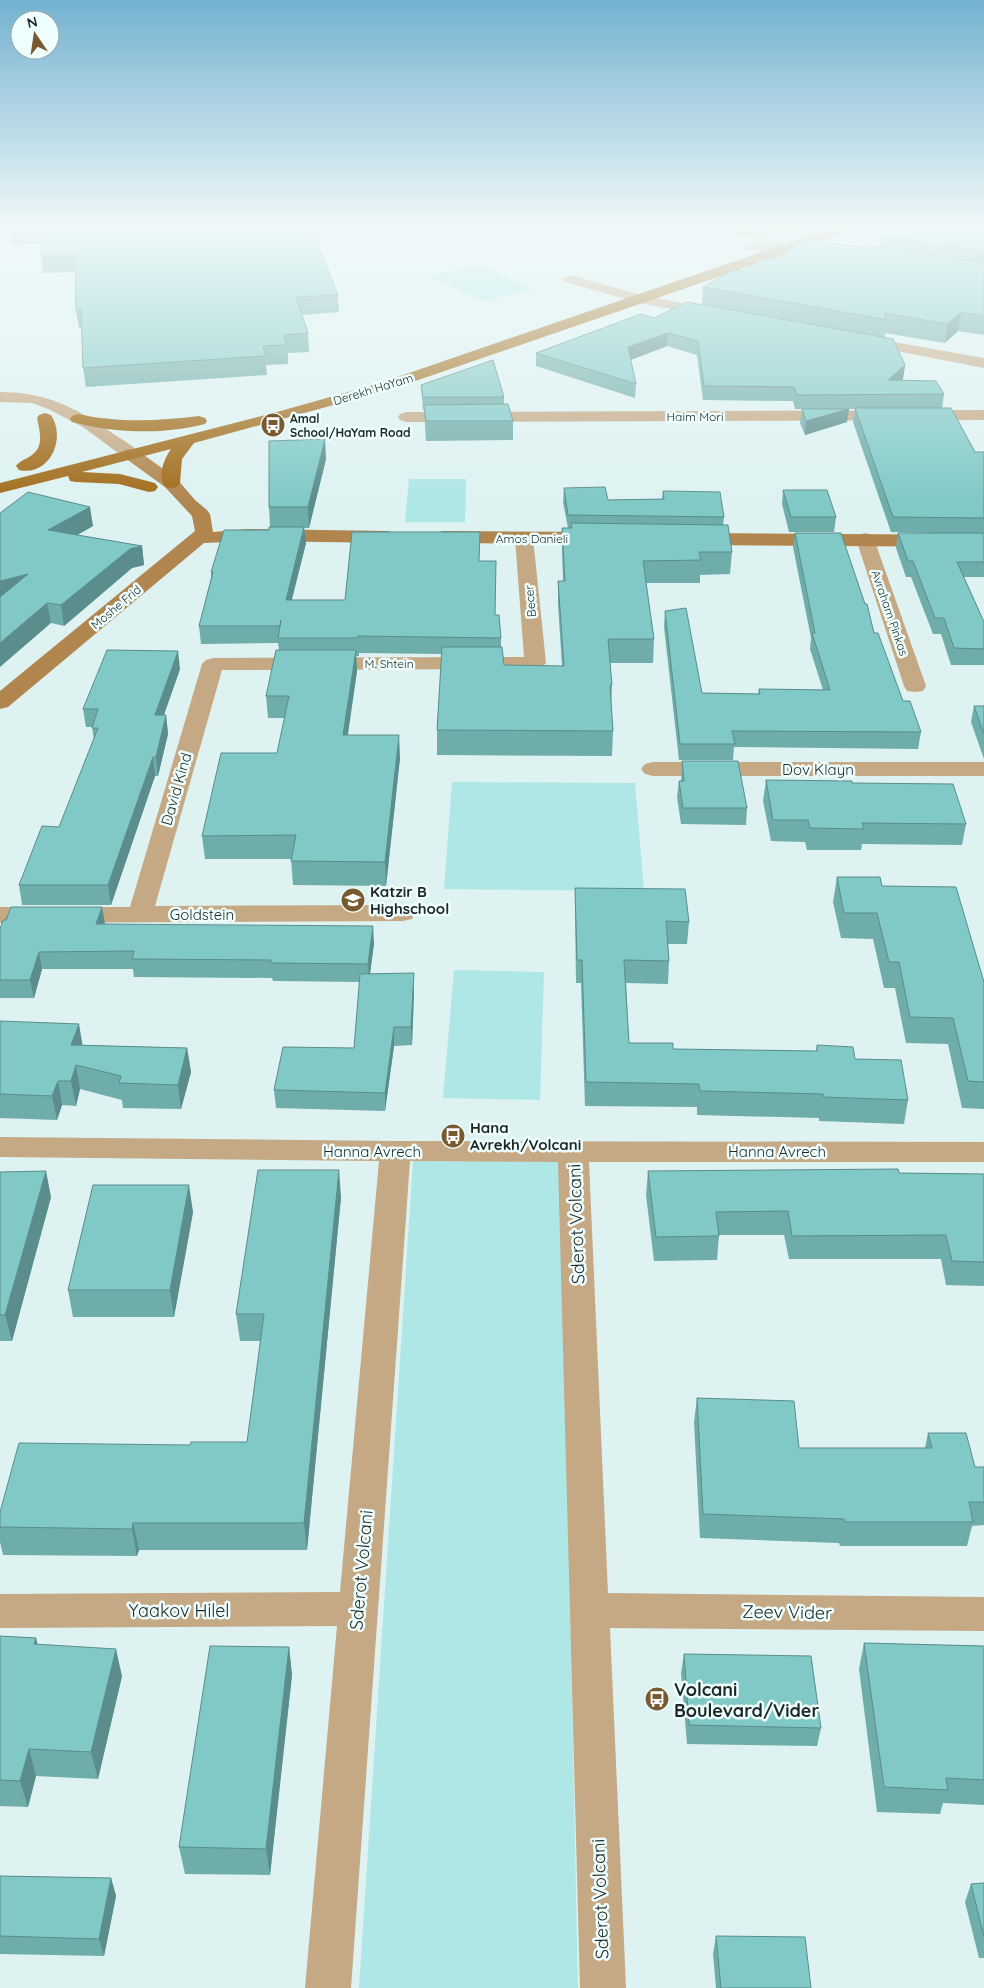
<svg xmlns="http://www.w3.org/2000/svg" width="984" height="1988" viewBox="0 0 984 1988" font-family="Quicksand,sans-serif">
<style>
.green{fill:#aee7e5}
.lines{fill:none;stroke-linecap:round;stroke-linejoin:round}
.street{fill:#c5a884;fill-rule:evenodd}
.secondary{fill:#b0854e;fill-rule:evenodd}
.primary{fill:#a16c1b;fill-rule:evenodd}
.wall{fill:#6eadaa}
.shaded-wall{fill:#5a8d8b}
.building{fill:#80c9c6;stroke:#5a8d8b}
.labels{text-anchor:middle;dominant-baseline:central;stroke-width:5;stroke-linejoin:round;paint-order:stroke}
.far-street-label{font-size:12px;fill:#1e2626;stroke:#eefffe}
.far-poi-label{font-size:12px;font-weight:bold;fill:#1e2626;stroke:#eefffe;text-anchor:start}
.street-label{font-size:15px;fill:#1e2626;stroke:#eefffe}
.poi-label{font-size:15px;font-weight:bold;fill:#1e2626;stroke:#eefffe;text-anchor:start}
.near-street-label{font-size:18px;fill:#1e2626;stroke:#eefffe}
.near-poi-label{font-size:18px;font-weight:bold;fill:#1e2626;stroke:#eefffe;text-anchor:start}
</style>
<rect width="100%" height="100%" fill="#ddf2f1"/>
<g class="green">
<polygon points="480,265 535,289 483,301 429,276"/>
<polygon points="409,479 466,479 465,522 405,522"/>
<polygon points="452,782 635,783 644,891 444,889"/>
<polygon points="454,970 544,972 540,1100 443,1098"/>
<polygon points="413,1161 561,1162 578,1988 359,1988"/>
</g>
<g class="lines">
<g class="street">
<path d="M697,225C709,224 759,226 767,235L761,239L703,229Z"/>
<path d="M748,243C762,243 813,239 822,249L815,253L743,250L741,247Z"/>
<polygon points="570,275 641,295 717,310 719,313 717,316 712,317 639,303 565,282 563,279"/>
<polygon points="860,336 984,358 984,368 855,343 853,340 855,337"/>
<path d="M0,392C47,392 77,408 115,435C123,440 134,446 140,454L137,458H125L83,427L48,409L32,403L0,402Z"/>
<polygon points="984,410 984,420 406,422 400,420 398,417 400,414 406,412"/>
<polygon points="524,532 531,534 533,538 546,663 542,667 535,669 222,670 155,906 403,905 412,907 416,913 412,919 403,921 0,923 0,907 130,907 202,664 206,660 213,658 524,657 515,538 517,534"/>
<polygon points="865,533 872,535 874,539 926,686 923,691 915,692 907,691 904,686 856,539 858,535"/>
<polygon points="653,762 984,762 984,776 653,776 645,774 641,769 645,764"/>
<polygon points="0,1137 395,1141 984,1142 984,1162 589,1162 608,1593 984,1597 984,1631 610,1628 626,1988 580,1988 558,1162 410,1161 351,1988 305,1988 337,1626 0,1628 0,1594 340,1592 379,1161 0,1157"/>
</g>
<g class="secondary">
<polygon points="131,449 137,450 177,479 195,500 207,510 210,514 213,532 248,529 388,531 395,533 397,537 395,541 388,543 248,541 204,543 8,707 0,709 0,691 195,531 192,516 165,487 125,458 122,454 125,450"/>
<polygon points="443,531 600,532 607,534 609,538 607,542 600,544 443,543 436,541 434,537 436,533"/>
<polygon points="693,533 984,535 984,547 693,545 686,543 684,539 686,535"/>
</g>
<g class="primary">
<polygon points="729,225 755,227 805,225 809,228 803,232 755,235 725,232 723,229"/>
<path d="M840,225H857L855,228L797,250L392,389L194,443L182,459L180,483L177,487L171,488L165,487C157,476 164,459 171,449L82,472L120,474L155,483L158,487L155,491L149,492L119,484L76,482L70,481L68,476L0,493V483L277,412L380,383Z"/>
<path d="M45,413L51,415C67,439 49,477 19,470L16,466C20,461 24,460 29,457C45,448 40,433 37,418L39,415Z"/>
<path d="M78,414C119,423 158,421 199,416L205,418L207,421L205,424C162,435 114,433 72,422L70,419L72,416Z"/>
</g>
</g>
<g class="wall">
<polygon points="0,225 400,225 312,229 338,295 339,312 302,315 308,333 309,352 288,353 288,364 266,365 267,375 86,387 83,368 82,328 79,328 76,310 75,272 43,273 41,256 42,243 12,245 10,231 0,231"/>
<polygon points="915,230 984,232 984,335 958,331 945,343 885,333 885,338 905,365 903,379 902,380 944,394 942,408 975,452 984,452 984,577 964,577 984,622 984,665 951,665 941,634 933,634 911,577 906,577 896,548 898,533 933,533 891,532 853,422 855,409 795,409 793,401 703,400 697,355 667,346 631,360 636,384 635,398 536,366 536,353 654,318 702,304 703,287 742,271 772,260 879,247 881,236"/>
<polygon points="421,385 504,397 504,404 513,421 513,440 426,441 424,410 423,410 422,398"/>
<polygon points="802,409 849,409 847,422 805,435 800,423"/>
<polygon points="326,459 309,528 304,528 306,543 292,600 345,600 480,532 479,561 501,638 501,647 504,665 562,666 558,604 558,581 563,581 562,550 562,528 568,528 563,502 564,488 608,500 662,499 663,491 724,517 723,525 732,552 730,574 700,575 700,583 646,583 654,639 653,663 610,663 612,685 611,708 613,731 612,756 437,755 437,730 442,654 359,653 359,656 356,656 357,671 348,735 400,758 386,886 293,885 291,859 205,859 202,836 277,753 285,718 268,718 266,696 279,650 278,643 201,644 199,626 211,579 211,572 269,530 270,527 269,507"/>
<polygon points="783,490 836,517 834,532 789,532 782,504"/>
<polygon points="0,513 93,526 77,535 142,546 144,565 132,568 64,626 51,623"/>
<polygon points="795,533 874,633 903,701 921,732 918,749 734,747 733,760 679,760 664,627 665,611 702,693 758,694 759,689 823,690 810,649 811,638 793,547"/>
<polygon points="180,669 164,715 166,715 168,734 158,776 155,776 111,905 22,905 19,885 59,827 94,740 92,727 86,727 83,709"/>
<polygon points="974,706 984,706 984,759 971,722"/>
<polygon points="682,761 747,808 746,825 681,824 677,797 679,781 681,781"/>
<polygon points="766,780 852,783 966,824 962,845 862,844 861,850 807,850 805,842 771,841 763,801"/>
<polygon points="837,877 882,886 984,982 984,1109 962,1108 948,1044 906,1043 895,988 884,988 873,939 841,938 833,902"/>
<polygon points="575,888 689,922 687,944 668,944 669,961 668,984 626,983 629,1043 673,1049 816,1051 817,1045 855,1059 908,1100 904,1124 819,1121 819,1118 697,1115 697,1107 585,1106 581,983 576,983 575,910"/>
<polygon points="6,920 104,924 374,943 370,973 414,991 412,1045 394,1046 385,1111 276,1108 274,1090 354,1048 360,982 273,981 272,978 134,977 133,969 42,969 34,998 0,998 0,929"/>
<polygon points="0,1021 83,1045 187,1048 191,1072 181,1109 123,1108 122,1100 80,1089 76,1106 62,1105 57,1120 0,1118"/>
<polygon points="648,1171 899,1173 984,1174 984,1286 946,1285 941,1259 789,1259 784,1235 719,1235 717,1260 654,1261 646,1195"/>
<polygon points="0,1172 51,1197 12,1341 0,1341"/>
<polygon points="341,1197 307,1550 139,1550 137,1556 3,1555 0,1542 0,1512 190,1445 247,1442 261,1341 240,1341 236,1314"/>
<polygon points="193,1212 174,1317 73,1317 68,1290"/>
<polygon points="697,1398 799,1448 925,1448 928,1433 975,1467 984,1467 984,1525 972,1526 967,1546 840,1546 839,1543 700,1538 694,1422"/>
<polygon points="0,1636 36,1638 37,1644 122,1676 98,1779 36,1776 28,1807 0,1806"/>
<polygon points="864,1643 984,1646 984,1805 943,1803 940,1814 877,1812 859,1669"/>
<polygon points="289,1647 292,1675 270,1875 185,1874 179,1847"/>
<polygon points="684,1654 821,1728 817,1746 687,1744 681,1673"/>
<polygon points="0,1876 111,1878 116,1896 104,1956 0,1954"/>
<polygon points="984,1883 984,1958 979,1958 965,1902 971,1884"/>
<polygon points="716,1936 811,1988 716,1988 713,1954"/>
</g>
<g class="shaded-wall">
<polygon points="961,312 958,331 945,343 947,324"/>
<polygon points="668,333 667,346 627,361 628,347"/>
<polygon points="905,365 903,379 886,394 888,380"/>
<polygon points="849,409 847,422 805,435 806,421"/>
<polygon points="325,439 326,459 309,528 308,507"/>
<polygon points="90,507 93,526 51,550 48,530"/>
<polygon points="304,527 306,543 287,617 286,600"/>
<polygon points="142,546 144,565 132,568 64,626 61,605 130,549"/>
<polygon points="28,574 0,602 0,581"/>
<polygon points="47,603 51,623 0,667 0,643"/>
<polygon points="356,650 357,671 344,758 343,735"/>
<polygon points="178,651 180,669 157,734 155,715"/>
<polygon points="166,715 168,734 158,776 156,757"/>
<polygon points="399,735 400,758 386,886 385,862"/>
<polygon points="153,757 155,776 111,905 108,885"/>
<polygon points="102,907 105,924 96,924"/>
<polygon points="373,926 374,943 369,982 368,964"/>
<polygon points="39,952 42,969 34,998 30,980"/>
<polygon points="414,973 414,991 412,1045 411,1027"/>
<polygon points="79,1024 83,1048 76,1065 80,1089 76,1106 71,1081 71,1045"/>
<polygon points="394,1027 394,1046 385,1111 385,1093"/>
<polygon points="187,1048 191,1072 181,1109 178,1085"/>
<polygon points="58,1081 62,1105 57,1120 52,1096"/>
<polygon points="339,1170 341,1197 307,1550 304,1523"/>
<polygon points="46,1171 51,1197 12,1341 5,1315"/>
<polygon points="189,1185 193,1212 174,1317 170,1290"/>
<polygon points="133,1523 139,1550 137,1556 132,1529"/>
<polygon points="36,1638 43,1665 34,1644"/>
<polygon points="289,1647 292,1675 270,1875 266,1849"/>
<polygon points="116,1649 122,1676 98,1779 91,1752"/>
<polygon points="29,1749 36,1776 28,1807 20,1781"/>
<polygon points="111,1878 116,1896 104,1956 99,1939"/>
</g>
<g class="building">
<polygon points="10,225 310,225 338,295 296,297 308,333 284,335 287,345 263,346 266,356 83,368 81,310 76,310 75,254 41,256 44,226 9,228"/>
<polygon points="920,225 927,225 984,232 984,251 881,236 890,227 915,230"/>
<polygon points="808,240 867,248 870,246 984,263 984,316 961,312 947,324 884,313 887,320 703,287 733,270 742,271 763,259 772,260"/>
<polygon points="687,302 893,339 905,365 888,380 936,381 944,394 797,395 794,387 704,386 698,341 668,333 628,347 636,384 536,353 641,314 654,318"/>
<polygon points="493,360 504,397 423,397 421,385"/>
<polygon points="508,404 513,421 426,421 424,405"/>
<polygon points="855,408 951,408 975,452 984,452 984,518 893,517"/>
<polygon points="802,409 849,409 806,421"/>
<polygon points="325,439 308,507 269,507 269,441"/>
<polygon points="605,487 608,500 664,499 663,491 720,492 724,517 568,515 564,488"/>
<polygon points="783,490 827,490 836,517 791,517"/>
<polygon points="28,492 90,507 48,530 142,546 130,549 61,605 47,603 0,643 0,597 28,574 0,581 0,513"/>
<polygon points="571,523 728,525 732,552 699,552 701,560 643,561 654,639 608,639 612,685 610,685 613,731 437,730 442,647 502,647 504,665 564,666 558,581 565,581 562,528 572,528"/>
<polygon points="269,527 304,527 286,600 345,600 352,532 480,532 479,561 496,561 495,615 499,615 501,638 358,636 358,638 278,638 281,620 280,626 199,626 213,572 211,572 224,530 269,530"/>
<polygon points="795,533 841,533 865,604 867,604 874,633 878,633 903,701 910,701 921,732 732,731 735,744 680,744 665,611 686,608 702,693 760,694 759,689 830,690 812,633 815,633"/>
<polygon points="898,533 984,533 984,562 957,562 984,622 984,649 954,648 944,618 935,618 913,561 908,561"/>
<polygon points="107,650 178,651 155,715 166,715 156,757 153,757 108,885 19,885 42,826 59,827 98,728 92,728 98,709 83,709"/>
<polygon points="276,650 356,650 343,735 399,735 385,862 291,861 296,835 202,836 221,753 277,753 289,696 266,696"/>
<polygon points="974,706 984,706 984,734"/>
<polygon points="682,761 738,761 747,808 683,808 679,781 684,781"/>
<polygon points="766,780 852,781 852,783 953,784 966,824 862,823 864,829 810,828 808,820 773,820"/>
<polygon points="837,877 880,877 882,886 956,887 984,982 984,1082 968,1081 953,1018 910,1017 899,962 889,962 877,913 844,913"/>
<polygon points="575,888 685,889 689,922 666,921 669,961 624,960 629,1043 673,1043 673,1049 817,1051 817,1045 853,1047 855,1059 901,1060 908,1100 823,1097 823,1094 700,1091 699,1084 586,1082 582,960 577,960"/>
<polygon points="11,907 102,907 96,924 373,926 368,964 271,963 271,960 132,959 134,951 39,952 30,980 0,980 0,929 3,920 6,920"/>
<polygon points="414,973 411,1027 394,1027 385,1093 274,1090 283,1047 354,1048 360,974"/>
<polygon points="0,1021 79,1024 71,1045 187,1048 178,1085 119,1083 121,1076 76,1065 71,1081 58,1081 52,1096 0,1094"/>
<polygon points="898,1169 899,1173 984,1174 984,1262 952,1261 946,1235 792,1236 788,1211 716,1212 719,1236 656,1237 648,1171"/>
<polygon points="258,1170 339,1170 304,1523 133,1523 132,1529 0,1527 0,1512 19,1443 190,1445 191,1442 247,1442 264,1314 236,1314"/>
<polygon points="46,1171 5,1315 0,1315 0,1172"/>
<polygon points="93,1185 189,1185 170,1290 68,1290"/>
<polygon points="697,1398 794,1401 799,1448 932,1448 928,1433 966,1433 975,1467 984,1467 984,1502 969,1502 973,1522 845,1522 844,1519 703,1514"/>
<polygon points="0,1636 36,1638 34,1644 116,1649 91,1752 29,1749 20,1781 0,1780"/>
<polygon points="864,1643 984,1646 984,1780 946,1778 948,1790 884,1787"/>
<polygon points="210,1646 289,1647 266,1849 179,1847"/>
<polygon points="684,1654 811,1656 821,1728 689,1725"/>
<polygon points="0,1876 111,1878 99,1939 0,1936"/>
<polygon points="984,1883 984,1937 971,1884"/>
<polygon points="716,1936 805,1937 811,1988 721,1988"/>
</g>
<linearGradient id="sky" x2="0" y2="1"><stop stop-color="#74b2d0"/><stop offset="0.45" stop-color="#f0f9f9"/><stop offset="1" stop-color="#f0f9f9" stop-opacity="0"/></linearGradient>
<rect width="984" height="503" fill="url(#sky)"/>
<defs>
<symbol id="bus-disc" viewBox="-11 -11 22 22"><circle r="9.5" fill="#79592f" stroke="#eefffe"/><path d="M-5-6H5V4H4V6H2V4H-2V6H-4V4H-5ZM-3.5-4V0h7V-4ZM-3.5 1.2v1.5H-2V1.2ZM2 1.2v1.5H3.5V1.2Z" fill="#fff"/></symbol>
<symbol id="school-disc" viewBox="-11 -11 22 22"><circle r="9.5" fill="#79592f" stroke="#eefffe"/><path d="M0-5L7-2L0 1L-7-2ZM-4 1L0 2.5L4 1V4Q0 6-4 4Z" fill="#fff"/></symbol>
</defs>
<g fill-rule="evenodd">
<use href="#bus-disc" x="259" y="411" width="28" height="28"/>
<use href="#school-disc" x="339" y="886" width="28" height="28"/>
<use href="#bus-disc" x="439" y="1122" width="28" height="28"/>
<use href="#bus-disc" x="643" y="1685" width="28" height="28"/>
</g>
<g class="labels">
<g class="far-street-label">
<text transform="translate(373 389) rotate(-17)">Derekh HaYam</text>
<text x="695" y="416">Haim Mori</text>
<text x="532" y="538">Amos Danieli</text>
<text transform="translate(530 601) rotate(-95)">Becer</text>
<text transform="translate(116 607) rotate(-40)">Moshe Frid</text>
<text transform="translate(890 613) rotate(71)">Avraham Pinkas</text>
<text x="389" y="663">M. Shtein</text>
</g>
<g class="far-poi-label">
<text x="290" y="418">Amal<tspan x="290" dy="14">School/HaYam Road</tspan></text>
</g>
<g class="street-label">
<text x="818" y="769">Dov Klayn</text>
<text transform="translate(176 789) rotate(-74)">David Kind</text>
<text x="202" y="914">Goldstein</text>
<text x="372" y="1151">Hanna Avrech</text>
<text x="777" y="1151">Hanna Avrech</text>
</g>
<g class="poi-label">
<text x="370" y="891">Katzir B<tspan x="370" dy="17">Highschool</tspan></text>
<text x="470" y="1127">Hana<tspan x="470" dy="17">Avrekh/Volcani</tspan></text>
</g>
<g class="near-street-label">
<text transform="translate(576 1224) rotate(-92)">Sderot Volcani</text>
<text transform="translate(361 1570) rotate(-85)">Sderot Volcani</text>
<text x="179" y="1610">Yaakov Hilel</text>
<text transform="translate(787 1612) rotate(1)">Zeev Vider</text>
<text transform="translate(600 1899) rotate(-92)">Sderot Volcani</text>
</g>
<g class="near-poi-label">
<text x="674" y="1689">Volcani<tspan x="674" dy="21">Boulevard/Vider</tspan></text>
</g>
</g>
<g transform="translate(35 35) rotate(347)"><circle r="24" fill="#eefffe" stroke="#9ba8a8"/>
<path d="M0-4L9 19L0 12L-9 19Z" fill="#79592f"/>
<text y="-8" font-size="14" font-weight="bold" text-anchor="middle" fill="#1e2626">N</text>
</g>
</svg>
